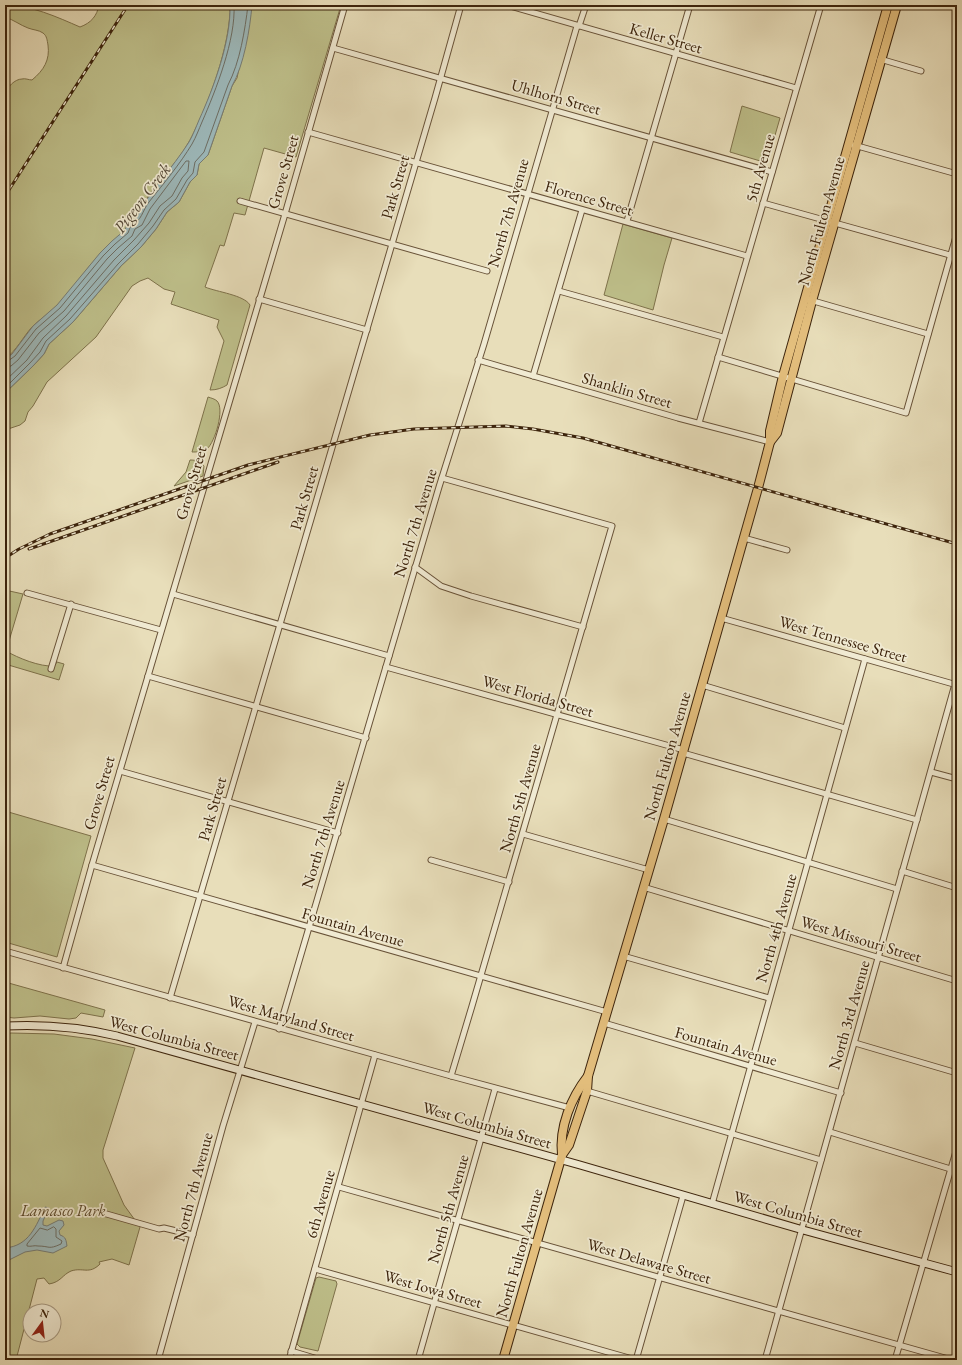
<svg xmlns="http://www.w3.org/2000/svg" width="962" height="1365" viewBox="0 0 962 1365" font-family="'EB Garamond',serif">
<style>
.green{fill:#bebf8a;stroke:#7e724b}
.water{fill:#9db9bb;stroke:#777d75}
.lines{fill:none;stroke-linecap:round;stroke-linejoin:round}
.shore{stroke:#6d6e64;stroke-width:1}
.minor-casing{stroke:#685238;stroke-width:7}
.secondary-casing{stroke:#3d240c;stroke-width:9}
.primary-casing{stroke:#3d240c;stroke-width:10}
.minor{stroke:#f0ead2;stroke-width:5}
.secondary{stroke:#f0ead2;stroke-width:7}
.primary{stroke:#e4bf7d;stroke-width:8}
.rail-casing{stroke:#3d240c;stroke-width:3}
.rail{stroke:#f0ead2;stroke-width:1.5;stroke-dasharray:4.5;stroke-linecap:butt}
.labels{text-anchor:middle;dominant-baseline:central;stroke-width:3.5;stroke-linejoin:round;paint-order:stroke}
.street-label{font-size:16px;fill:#3d240c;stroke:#f0ead2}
.park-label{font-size:16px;font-style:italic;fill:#5d4b2c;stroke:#f0ead2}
.water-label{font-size:17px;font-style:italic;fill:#554938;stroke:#f0ead2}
</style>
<rect width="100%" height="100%" fill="#e8deba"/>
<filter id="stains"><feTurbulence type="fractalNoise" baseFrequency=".005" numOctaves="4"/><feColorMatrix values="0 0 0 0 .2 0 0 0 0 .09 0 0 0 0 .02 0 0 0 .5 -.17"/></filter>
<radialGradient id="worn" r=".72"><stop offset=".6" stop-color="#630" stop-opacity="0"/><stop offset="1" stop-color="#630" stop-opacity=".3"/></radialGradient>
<g class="green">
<path d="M5,5C31,5 57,17 80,27C91,23 97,16 99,5H230C231,44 208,106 190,140C177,164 157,182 143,204C139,209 138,215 135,220C126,233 111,242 100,254C85,270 73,289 58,305C50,313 40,319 32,327C23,337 17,350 5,359V94C7,87 15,79 22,79C25,78 29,80 32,80C44,70 50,60 48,45C47,40 47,36 43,33C39,30 33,30 28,28C20,25 14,20 5,17Z"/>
<path d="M252,5H341L296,157L264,148L245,215L234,213L224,246L220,245L205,287C217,292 244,295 250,305L227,385C222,388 217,390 210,390L224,341L217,327L219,320L171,304L175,292L164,289L148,278L140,281L132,286L96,337L47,382L33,406L28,412L25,421L20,425L5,430V393L33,366L44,354L49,344L73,322L121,266L141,247L156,229L167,212L179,202L190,182L197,175L199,164L208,155L232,86L237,78Z"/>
<polygon points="742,106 780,118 767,163 730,152"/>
<polygon points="623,224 672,238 664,265 653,310 604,295"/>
<path d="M208,397C211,398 215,399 217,401C225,409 215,442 207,449C203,452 197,452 192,452Z"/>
<path d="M190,460C196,460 200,461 204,466L203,476L174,486L186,472Z"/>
<path d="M5,590L23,594L6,651C18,658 40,667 54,666L57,662L64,664L59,680L5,664Z"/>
<polygon points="5,811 91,836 57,957 5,942"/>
<polygon points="5,982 105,1010 103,1017 81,1013 76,1018 69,1019 40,1016 14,1018 5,1017"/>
<path d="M11,1033L54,1034L92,1039L135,1048L103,1150V1158L124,1205L140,1227L129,1265L112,1259L99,1262L100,1264C89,1275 83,1267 71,1271C62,1275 61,1282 49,1284L44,1278L37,1279L16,1360H5V1034Z"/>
<polygon points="319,1277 336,1281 337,1284 318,1351 300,1347 297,1344 316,1278"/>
</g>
<g class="water">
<path d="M230,5H252C250,29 244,65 232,86L208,155L199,164L197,175L190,182L179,202L167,212L156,229L141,247L121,266L73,322L49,344L44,354L33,366L5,393V359L12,354L33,326L57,305L100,253L112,241L125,230L128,222L135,220C149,191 172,169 189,142C193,135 196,127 199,120C214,87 231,41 230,5Z"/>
<path d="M45,1207L49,1208L43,1221V1225L47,1226L59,1220L63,1221L64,1225L59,1231L60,1235C66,1237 66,1240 67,1246L53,1253L37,1250L25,1252L5,1262V1248C29,1246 36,1226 45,1207Z"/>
</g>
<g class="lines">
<g class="shore">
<path d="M5,362L8,361L15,356L36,329L60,308L103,256L115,244L128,233L131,225C142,221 142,211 149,202C164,183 180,164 192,144C196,137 199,129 202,122C216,90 236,39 234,5"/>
<polyline points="5,367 11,366 18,360 39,333 64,311 107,259 118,248 132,236 135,229 142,225 150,209 186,161 189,161 188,171 182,178 172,196 160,206 149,223 134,240 114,260 66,316 43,338 27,360 5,381"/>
<path d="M5,388L30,363L40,352L46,341L70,319L118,264L138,244L153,226L164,210L176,199L187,180L193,173L195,162L204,152L228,85C240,62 245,30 248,5"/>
<path d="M54,1227L56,1229V1237L62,1241L61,1244C48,1250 50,1246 38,1246C34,1245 31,1247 27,1246V1244L40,1228L47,1230Z"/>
</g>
<defs>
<g id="minor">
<polyline points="507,5 796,88"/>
<polyline points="952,5 957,6"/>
<polyline points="579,26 586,5"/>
<polyline points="333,48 772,172"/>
<polyline points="880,59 921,71"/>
<polyline points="308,132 747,256"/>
<polyline points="854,145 957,174"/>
<polyline points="240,201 487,271"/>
<polyline points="763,203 957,257"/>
<polyline points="627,221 690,5"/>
<polyline points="559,291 723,337"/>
<polyline points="259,299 367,330"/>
<polyline points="810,300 928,334"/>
<polyline points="718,357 906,413 957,233"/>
<polyline points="478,360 678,418 770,442"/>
<polyline points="533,376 582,210"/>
<polyline points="699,423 821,5"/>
<polyline points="442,478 612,526 472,1006 451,1076"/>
<polyline points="744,538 787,550"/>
<polyline points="415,567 441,586 471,596 583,627"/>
<polyline points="27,593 161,630"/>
<polyline points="173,594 389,656"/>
<polyline points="721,618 957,685"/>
<polyline points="386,667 684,750"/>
<polyline points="51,669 71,604"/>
<polyline points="148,676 366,738"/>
<polyline points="702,685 845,728"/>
<polyline points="683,753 917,820"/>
<polyline points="120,771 338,833"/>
<polyline points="931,772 957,779"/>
<polyline points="664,819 897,889"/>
<polyline points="523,834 649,870"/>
<polyline points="431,860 509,882"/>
<polyline points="92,865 607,1012"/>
<polyline points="902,871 957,888"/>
<polyline points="643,887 957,981"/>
<polyline points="5,951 451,1076 570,1108"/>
<polyline points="623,956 769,998"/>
<polyline points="63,968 92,865 285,214 345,5"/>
<polyline points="170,998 435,98 461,5"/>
<polyline points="604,1023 841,1093"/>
<polyline points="279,1029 439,487 484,344 577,26"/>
<polyline points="855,1043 957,1073"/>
<polyline points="587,1091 821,1160"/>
<polyline points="830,1132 957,1171"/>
<polyline points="339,1187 952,1360"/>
<polyline points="712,1204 865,659"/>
<polyline points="103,1213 159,1229 164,1228 193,1235"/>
<polyline points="315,1269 636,1360"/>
<polyline points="291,1351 321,1360"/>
<polyline points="158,1360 223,1126 255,1022"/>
<polyline points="289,1360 375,1055"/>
<polyline points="418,1360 495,1089"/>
<polyline points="636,1360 683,1196"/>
<polyline points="765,1360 957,677"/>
<polyline points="895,1360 957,1148"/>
</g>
<path id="secondary" d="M5,1026C42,1024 80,1027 117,1036L580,1165L803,1230L957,1272"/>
<g id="primary">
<polyline points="770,442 777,433 812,301 897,5"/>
<path d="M562,1155C559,1127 571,1098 588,1076"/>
<polyline points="503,1360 562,1155 569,1145 587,1091 588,1076 664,819 758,488 770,442 770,431 783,376 888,5"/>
</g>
</defs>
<use href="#minor" class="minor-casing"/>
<use href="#secondary" class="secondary-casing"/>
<use href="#primary" class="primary-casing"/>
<use href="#minor" class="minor"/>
<use href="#secondary" class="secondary"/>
<use href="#primary" class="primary"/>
<defs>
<g id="rail">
<polyline points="5,196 128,5"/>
<polyline points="29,549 278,462"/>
<polyline points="5,558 19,549 50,534 248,465 370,435 414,429 506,426 533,429 583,438 957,544"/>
</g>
</defs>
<use href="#rail" class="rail-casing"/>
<use href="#rail" class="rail"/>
</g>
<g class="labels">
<g class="street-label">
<text transform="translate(666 38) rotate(16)">Keller Street</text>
<text transform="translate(556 97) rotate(16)">Uhlhorn Street</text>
<text transform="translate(760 168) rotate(-74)">5th Avenue</text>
<text transform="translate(283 172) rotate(-74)">Grove Street</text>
<text transform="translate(395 187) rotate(-74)">Park Street</text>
<text transform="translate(589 198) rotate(16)">Florence Street</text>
<text transform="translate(508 213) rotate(-74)">North 7th Avenue</text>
<text transform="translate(821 221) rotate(-74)">North Fulton Avenue</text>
<text transform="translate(627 390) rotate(16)">Shanklin Street</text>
<text transform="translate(191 483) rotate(-74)">Grove Street</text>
<text transform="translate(304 498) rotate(-74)">Park Street</text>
<text transform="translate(415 523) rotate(-73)">North 7th Avenue</text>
<text transform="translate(843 639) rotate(16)">West Tennessee Street</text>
<text transform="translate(538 696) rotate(16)">West Florida Street</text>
<text transform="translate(667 756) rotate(-74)">North Fulton Avenue</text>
<text transform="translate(99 793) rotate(-74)">Grove Street</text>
<text transform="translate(520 798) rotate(-74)">North 5th Avenue</text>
<text transform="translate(212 809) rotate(-74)">Park Street</text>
<text transform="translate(323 834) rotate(-73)">North 7th Avenue</text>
<text transform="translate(353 927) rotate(16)">Fountain Avenue</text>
<text transform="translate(776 928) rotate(-74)">North 4th Avenue</text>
<text transform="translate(861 939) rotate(17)">West Missouri Street</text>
<text transform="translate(849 1015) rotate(-74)">North 3rd Avenue</text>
<text transform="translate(291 1018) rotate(16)">West Maryland Street</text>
<text transform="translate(174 1038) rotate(15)">West Columbia Street</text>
<text transform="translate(726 1046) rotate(16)">Fountain Avenue</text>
<text transform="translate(487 1125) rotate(16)">West Columbia Street</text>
<text transform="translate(193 1187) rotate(-75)">North 7th Avenue</text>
<text transform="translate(320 1204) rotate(-74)">6th Avenue</text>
<text transform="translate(448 1209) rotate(-74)">North 5th Avenue</text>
<text transform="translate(798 1214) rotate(16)">West Columbia Street</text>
<text transform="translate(519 1253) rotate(-74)">North Fulton Avenue</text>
<text transform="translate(649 1261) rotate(16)">West Delaware Street</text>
<text transform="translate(433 1289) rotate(16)">West Iowa Street</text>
</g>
<g class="park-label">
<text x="63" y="1210">Lamasco Park</text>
</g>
<g class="water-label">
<text transform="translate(142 198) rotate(-53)">Pigeon Creek</text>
</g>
</g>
<rect width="962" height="1365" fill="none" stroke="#e8deba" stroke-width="20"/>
<rect x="6" y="6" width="950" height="1353" fill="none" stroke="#3d240c" stroke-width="2"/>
<rect x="10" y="10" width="942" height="1345" fill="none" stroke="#3d240c"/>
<g transform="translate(42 1323) rotate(15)"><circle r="19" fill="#f0ead2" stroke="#a89b83"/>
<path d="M0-3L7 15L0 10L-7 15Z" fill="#8f2418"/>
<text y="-6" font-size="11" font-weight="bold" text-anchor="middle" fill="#3d240c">N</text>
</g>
<rect width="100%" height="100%" filter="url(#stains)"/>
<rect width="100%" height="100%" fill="url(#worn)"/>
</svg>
